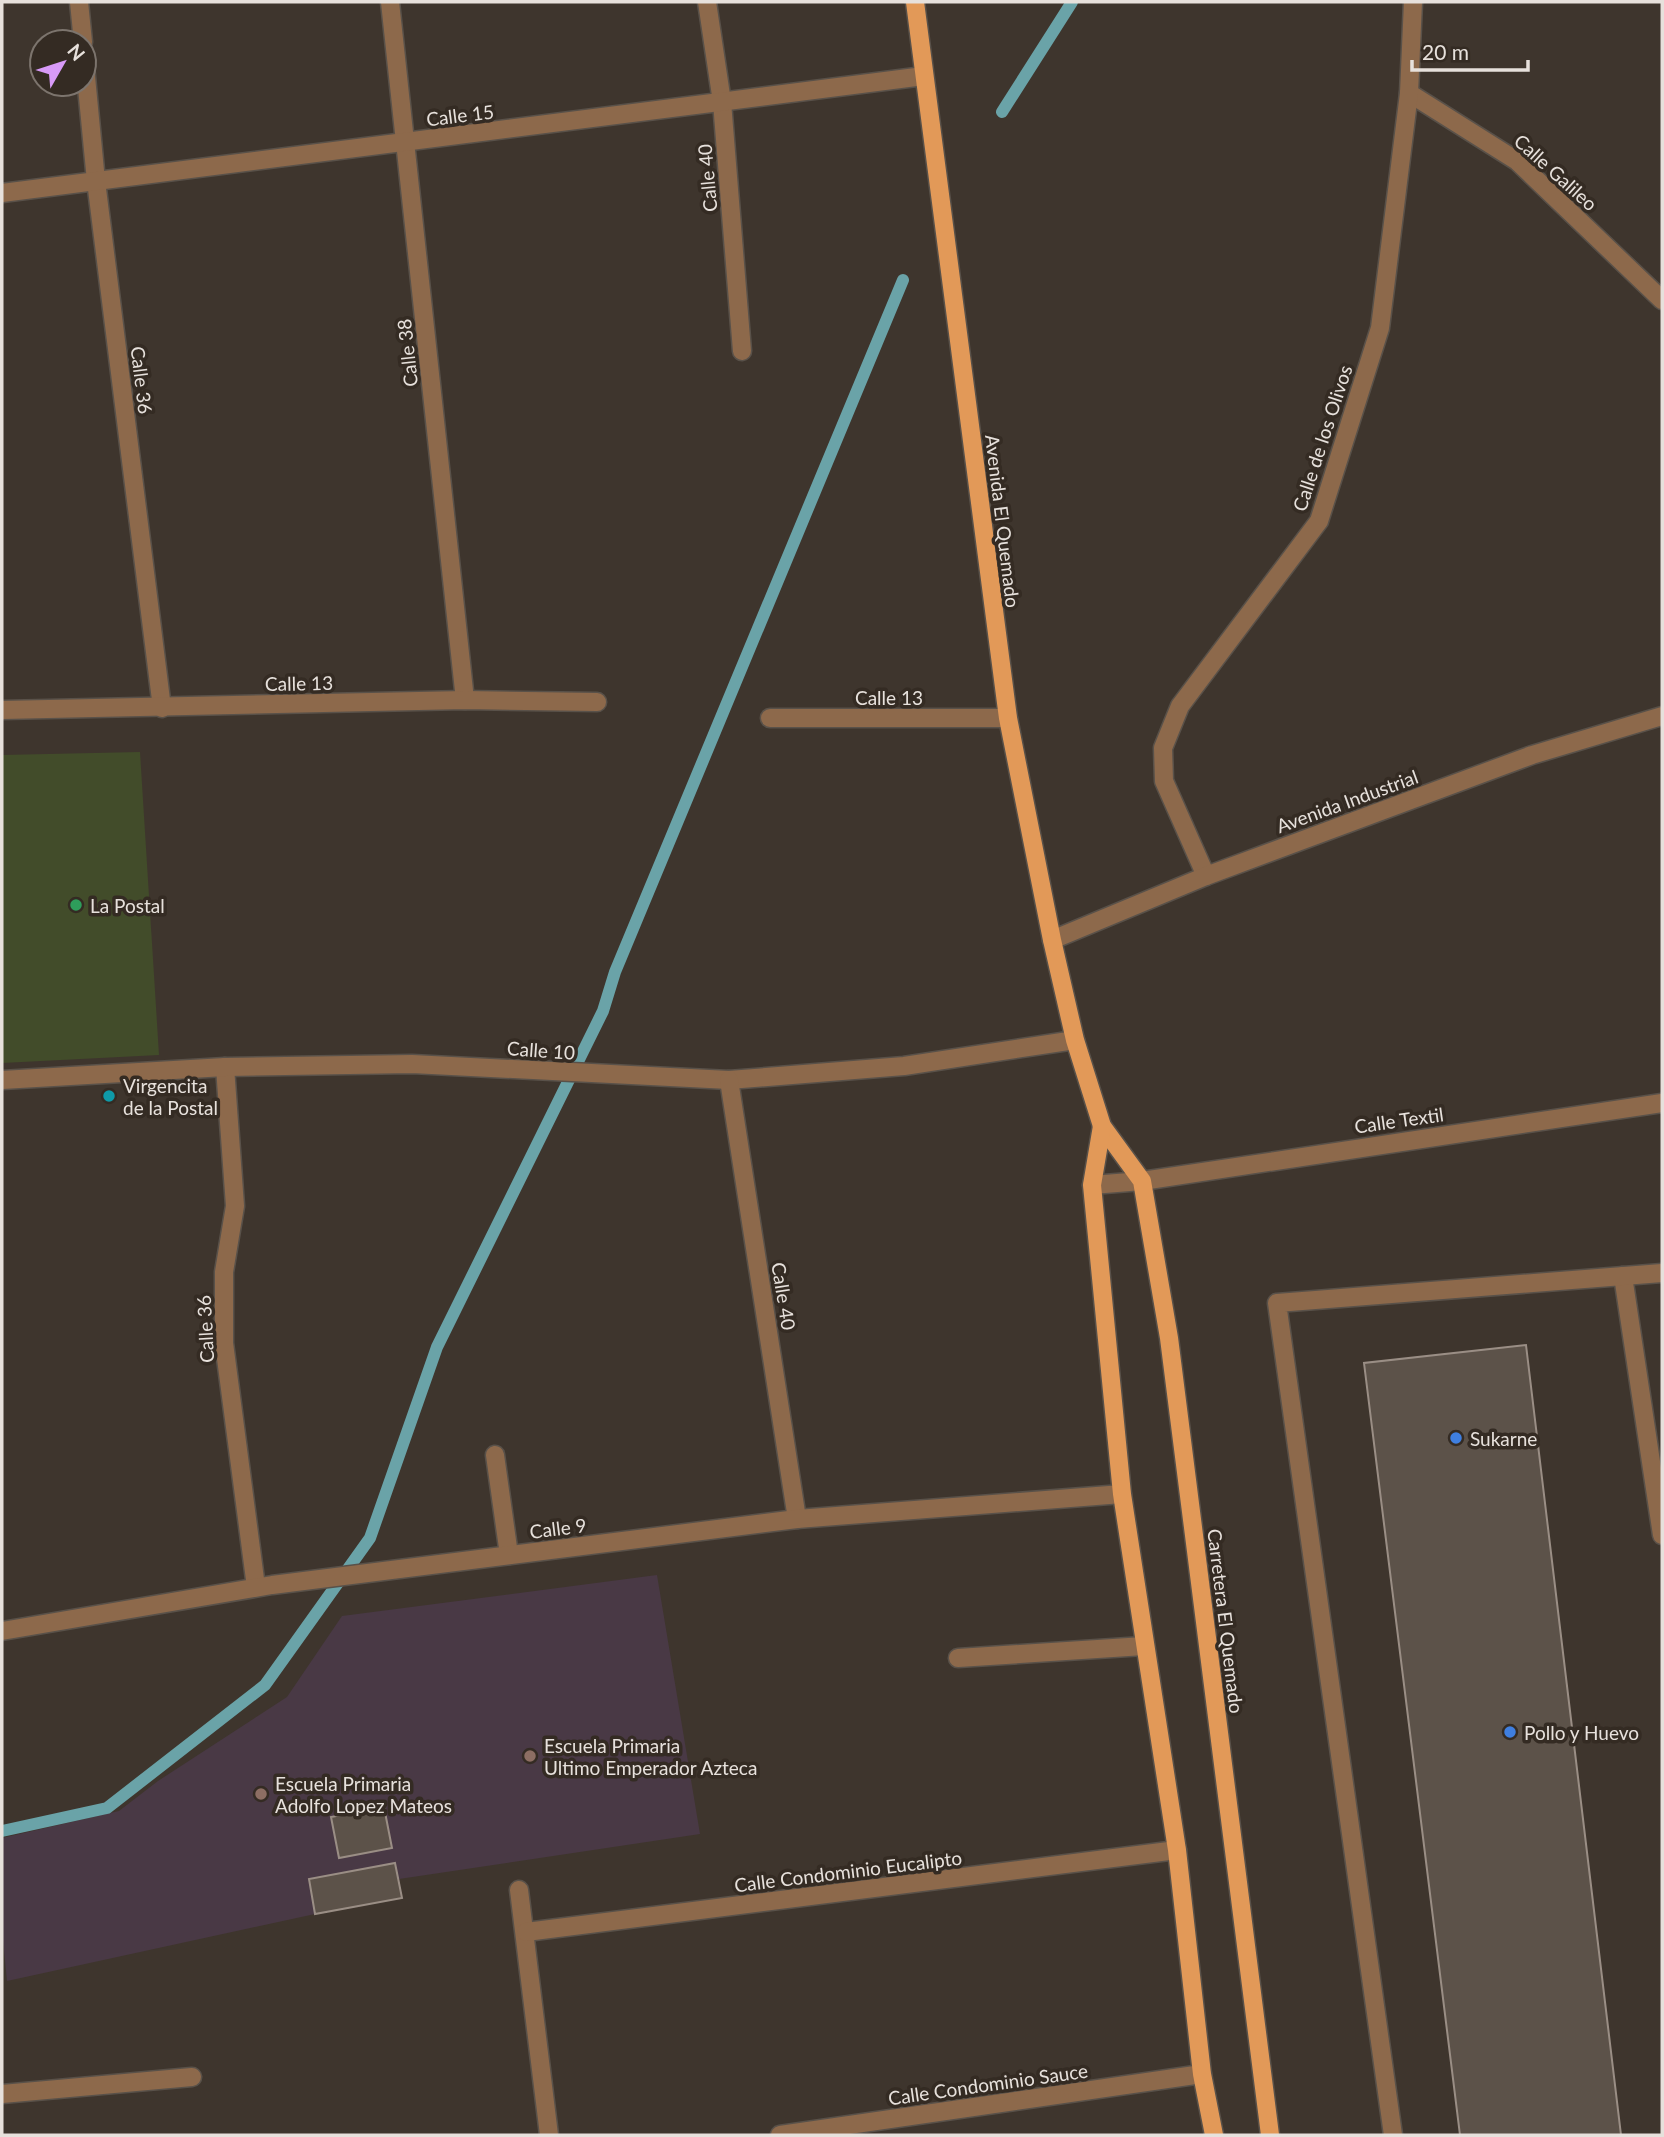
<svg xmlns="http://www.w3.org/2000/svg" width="1664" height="2137" viewBox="0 0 1664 2137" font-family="Lato,sans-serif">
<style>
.education{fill:#493945}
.pitch{fill:#424c2a}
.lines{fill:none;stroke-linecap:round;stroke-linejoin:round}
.stream{stroke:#6aa3a8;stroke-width:12}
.building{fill:#5c5249;stroke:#9a8e85;stroke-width:2}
.minor-casing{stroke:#595149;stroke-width:21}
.major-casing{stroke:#595149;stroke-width:21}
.minor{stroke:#8d694b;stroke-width:18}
.major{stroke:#e29958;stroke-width:18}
.leisure-dot{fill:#2e9e5b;stroke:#342b23;stroke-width:2.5}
.culture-dot{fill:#0f9aa8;stroke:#342b23;stroke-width:2.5}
.shop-dot{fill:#3f7fe0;stroke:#342b23;stroke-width:2.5}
.education-dot{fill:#8d6e63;stroke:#342b23;stroke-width:2.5}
.labels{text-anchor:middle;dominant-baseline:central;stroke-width:7;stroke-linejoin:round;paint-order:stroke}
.street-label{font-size:19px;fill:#e7e1dc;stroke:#342b23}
.poi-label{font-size:19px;fill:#e7e1dc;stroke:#342b23;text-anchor:start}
</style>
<rect width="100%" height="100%" fill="#3e352d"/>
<polygon class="education" points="657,1575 700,1834 399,1879 402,1898 315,1914 7,1981 2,1930 2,1838 119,1811 158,1781 287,1697 342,1616"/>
<polygon class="pitch" points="140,752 159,1055 2,1063 2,755"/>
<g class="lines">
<g class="stream">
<polyline points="1002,112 1072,2"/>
<polyline points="2,1831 107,1808 265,1685 370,1538 437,1347 603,1011 615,972 903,280"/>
</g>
</g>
<g class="building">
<polygon points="1526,1345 1621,2135 1460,2135 1364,1363"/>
<polygon points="384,1807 392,1848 339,1858 331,1817"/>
<polygon points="395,1863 402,1898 315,1914 309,1879"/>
</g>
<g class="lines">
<defs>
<g id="minor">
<polyline points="79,2 83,42"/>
<polyline points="390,2 465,700"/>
<polyline points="707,2 722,102 742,351"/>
<polyline points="84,56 96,181 162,708"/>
<polyline points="1409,93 1517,161 1662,300"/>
<polyline points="2,193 924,76"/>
<polyline points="2,710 465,700 597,702"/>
<polyline points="770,718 1008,718"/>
<polyline points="1206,876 1164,781 1163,748 1180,706 1319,521 1380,328 1409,93 1413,2"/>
<polyline points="1052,940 1206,876 1532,755 1662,716"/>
<polyline points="225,1067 235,1206 224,1272 224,1343 256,1587"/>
<polyline points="2,1080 225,1067 412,1064 729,1080 904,1066 1075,1040"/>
<polyline points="729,1080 797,1519"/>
<polyline points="1092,1185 1142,1181 1662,1103"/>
<polyline points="1623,1276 1662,1535"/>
<polyline points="495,1455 509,1555"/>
<polyline points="2,1631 272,1585 797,1519 1122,1494"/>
<polyline points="958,1658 1144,1646"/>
<polyline points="519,1890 549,2135"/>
<polyline points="526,1932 1177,1850"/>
<polyline points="2,2094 192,2077"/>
<polyline points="780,2135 1202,2074"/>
<polyline points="1393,2135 1277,1303 1662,1273"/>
</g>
<g id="major">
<polyline points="915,2 1008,718 1052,940 1075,1040 1102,1126 1142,1181 1169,1338 1270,2135"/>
<polyline points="1102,1126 1092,1185 1122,1494 1177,1850 1202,2074 1214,2135"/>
</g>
</defs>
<use href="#minor" class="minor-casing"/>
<use href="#major" class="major-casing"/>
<use href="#minor" class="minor"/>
<use href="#major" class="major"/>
</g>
<circle class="leisure-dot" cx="76" cy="905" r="7"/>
<circle class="culture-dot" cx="109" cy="1096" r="7"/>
<g class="shop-dot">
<circle cx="1456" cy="1438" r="7"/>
<circle cx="1510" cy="1732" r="7"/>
</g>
<g class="education-dot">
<circle cx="530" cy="1756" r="7"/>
<circle cx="261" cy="1794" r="7"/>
</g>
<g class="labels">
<g class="street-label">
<text transform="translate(460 115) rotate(-7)">Calle 15</text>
<text transform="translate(1556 172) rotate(42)">Calle Galileo</text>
<text transform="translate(707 178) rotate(-95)">Calle 40</text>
<text transform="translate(407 353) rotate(-96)">Calle 38</text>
<text transform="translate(142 380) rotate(83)">Calle 36</text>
<text transform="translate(1322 438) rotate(-72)">Calle de los Olivos</text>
<text transform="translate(1003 521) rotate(83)">Avenida El Quemado</text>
<text transform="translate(299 683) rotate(-1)">Calle 13</text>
<text x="889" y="697">Calle 13</text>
<text transform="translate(1347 801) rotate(-20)">Avenida Industrial</text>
<text transform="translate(541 1050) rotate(4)">Calle 10</text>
<text transform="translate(1399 1120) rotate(-8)">Calle Textil</text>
<text transform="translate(784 1296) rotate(81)">Calle 40</text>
<text transform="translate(205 1329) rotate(-93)">Calle 36</text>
<text transform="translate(558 1528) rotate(-7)">Calle 9</text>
<text transform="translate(1226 1621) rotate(83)">Carretera El Quemado</text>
<text transform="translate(848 1871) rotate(-7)">Calle Condominio Eucalipto</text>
<text transform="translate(988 2084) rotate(-8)">Calle Condominio Sauce</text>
</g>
<g class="poi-label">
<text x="90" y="905">La Postal</text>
<text x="123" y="1085">Virgencita<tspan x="123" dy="22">de la Postal</tspan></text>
<text x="1470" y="1438">Sukarne</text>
<text x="1524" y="1732">Pollo y Huevo</text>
<text x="544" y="1745">Escuela Primaria<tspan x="544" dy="22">Ultimo Emperador Azteca</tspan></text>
<text x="275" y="1783">Escuela Primaria<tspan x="275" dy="22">Adolfo Lopez Mateos</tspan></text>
</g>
</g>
<rect width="1664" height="2137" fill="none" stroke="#e7e1dc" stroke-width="7"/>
<g transform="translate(63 63) rotate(51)"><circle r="33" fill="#342b23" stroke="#7c746d" stroke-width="2"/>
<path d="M0-5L12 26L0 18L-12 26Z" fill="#d89af8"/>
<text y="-10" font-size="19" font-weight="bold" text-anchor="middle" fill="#e7e1dc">N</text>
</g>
<path d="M1412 60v10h116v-10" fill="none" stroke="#e7e1dc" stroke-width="3.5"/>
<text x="1422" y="60" font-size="21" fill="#e7e1dc" stroke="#342b23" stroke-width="5" paint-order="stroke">20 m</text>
</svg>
